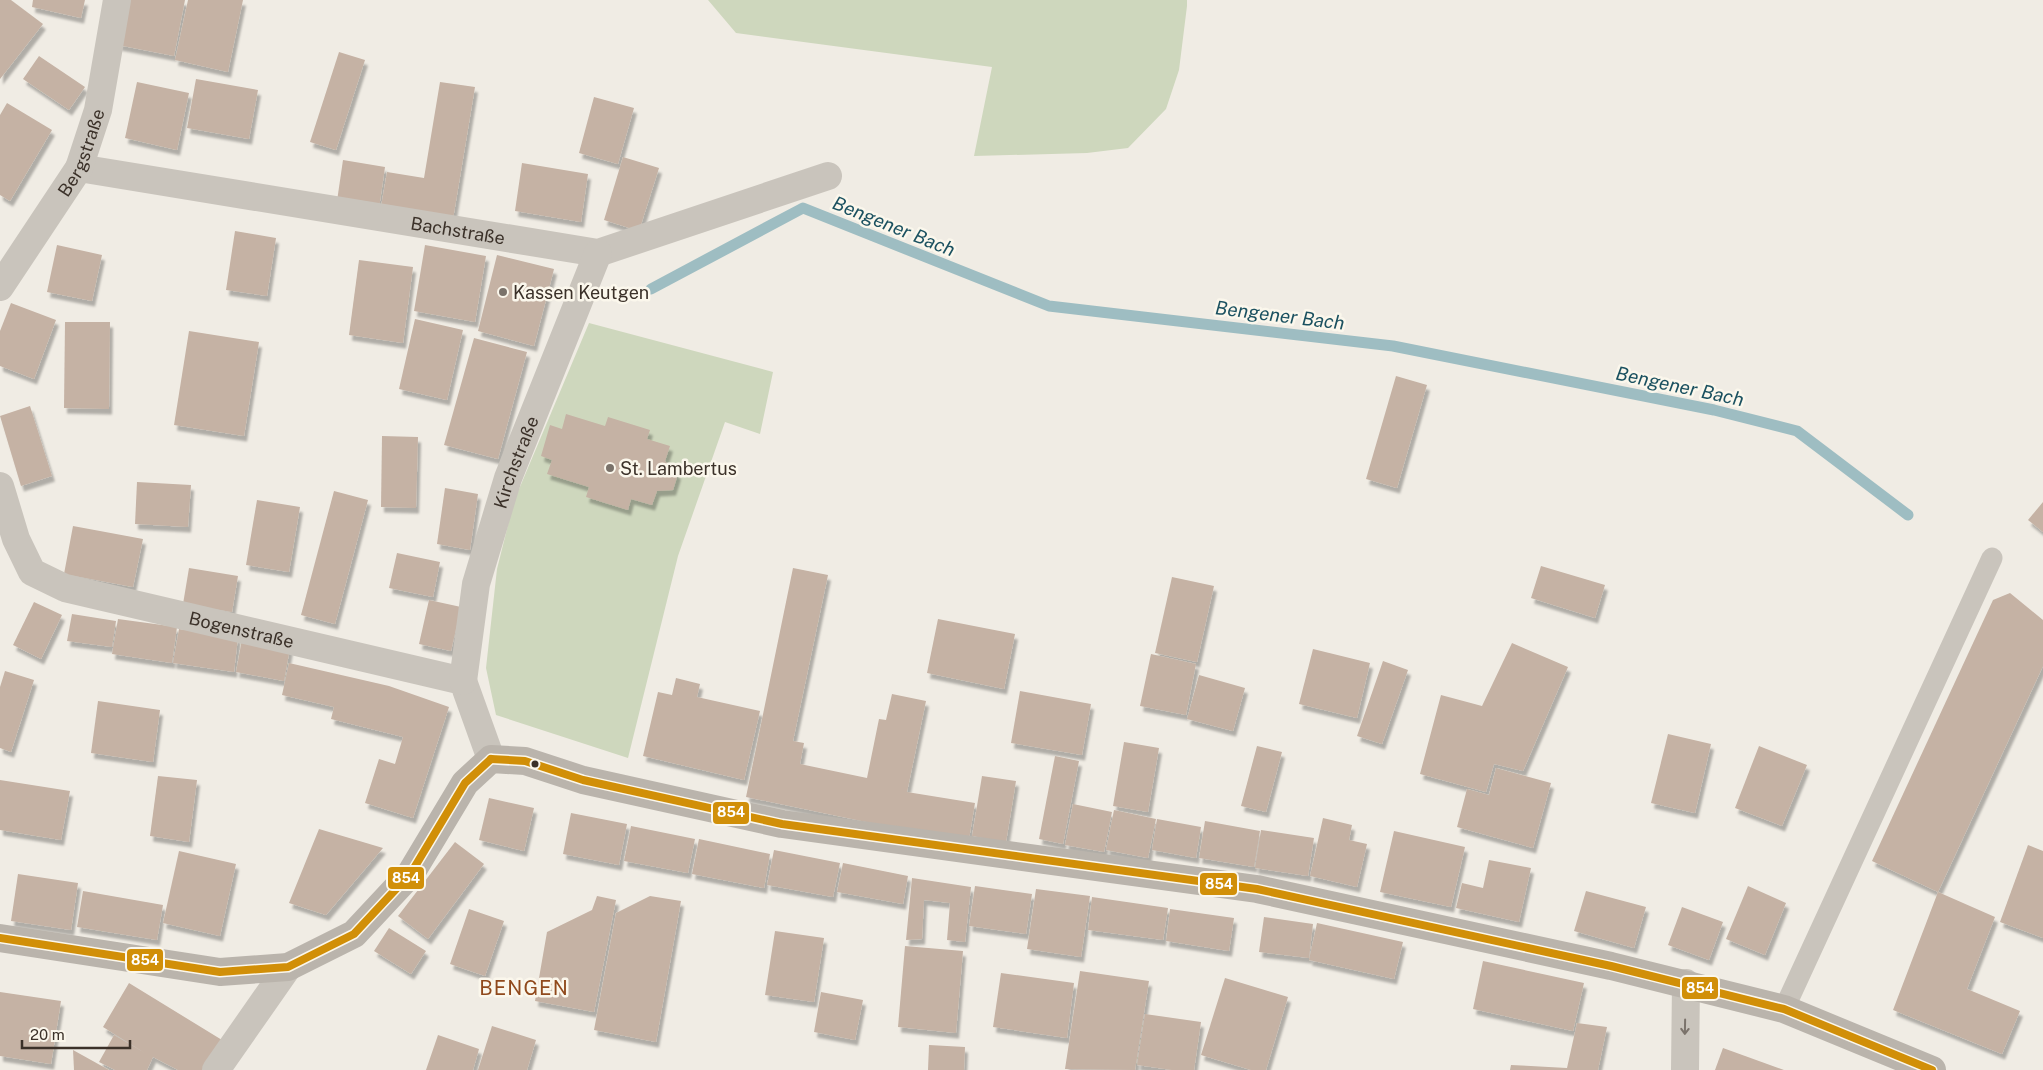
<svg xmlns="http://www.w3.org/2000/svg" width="2043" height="1070" viewBox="0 0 2043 1070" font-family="'Public Sans',sans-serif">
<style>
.green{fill:#ced7bd}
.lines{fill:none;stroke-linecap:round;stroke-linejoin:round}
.stream{stroke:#9ebdc2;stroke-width:11}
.building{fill:#c5b2a4;filter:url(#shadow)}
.lane{stroke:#c9c4bc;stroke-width:21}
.street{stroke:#c9c4bc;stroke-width:28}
.secondary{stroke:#bab4ac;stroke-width:28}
.bus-1-casing{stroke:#fbf7ec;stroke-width:11}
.bus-1{stroke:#d18f08;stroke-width:8}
.oneway{stroke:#7b736b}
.poi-dot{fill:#7a726a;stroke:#fbf7ec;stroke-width:2}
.bus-dot{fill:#3b3129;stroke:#fbf7ec;stroke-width:2}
.labels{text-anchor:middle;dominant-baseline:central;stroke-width:5;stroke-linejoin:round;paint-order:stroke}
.street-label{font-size:18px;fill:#3b3129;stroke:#fbf7ec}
.poi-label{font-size:18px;fill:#3b3129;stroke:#fbf7ec;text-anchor:start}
.water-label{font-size:19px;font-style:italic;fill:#1b5160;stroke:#fbf7ec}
.quarter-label{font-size:20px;letter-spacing:1px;fill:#90491c;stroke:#fbf7ec}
.line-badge{stroke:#fbf7ec;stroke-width:2}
.badge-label{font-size:14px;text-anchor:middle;font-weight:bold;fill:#fff}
</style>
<defs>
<filter id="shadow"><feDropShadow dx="3" dy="5.5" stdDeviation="1" flood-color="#0004"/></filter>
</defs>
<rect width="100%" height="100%" fill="#f0ece4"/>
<g class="green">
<polygon points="708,0 1187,0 1187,6 1179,70 1166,109 1128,148 1087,153 974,156 992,67 736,33"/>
<polygon points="589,323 773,372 760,434 725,422 678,556 628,758 496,715 486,668 497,569 514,501"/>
</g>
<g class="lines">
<polyline class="stream" points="651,289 803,208 1049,306 1393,346 1714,410 1797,431 1908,515"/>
</g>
<g class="building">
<polygon points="0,0 11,0 43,24 0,79"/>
<polygon points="33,0 85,0 81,18 32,7"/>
<polygon points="127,0 185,0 174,56 118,45"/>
<polygon points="188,0 243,0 228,72 175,60"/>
<polygon points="339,52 365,60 336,150 310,142"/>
<polygon points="39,56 85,87 69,110 23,79"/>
<polygon points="196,79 258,90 249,139 187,128"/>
<polygon points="137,82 189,93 177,150 125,138"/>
<polygon points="440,82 475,87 453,219 381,207 387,172 424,178"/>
<polygon points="594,97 634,108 618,164 579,153"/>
<polygon points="7,103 52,130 10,201 0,195 0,115"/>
<polygon points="623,157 659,168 639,231 604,220"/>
<polygon points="343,160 385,167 379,208 337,201"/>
<polygon points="522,163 588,174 581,222 515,211"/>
<polygon points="235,231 276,238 267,296 226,290"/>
<polygon points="57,245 102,255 92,301 47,292"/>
<polygon points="425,245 486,256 475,322 414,311"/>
<polygon points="497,255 554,269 534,346 478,331"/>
<polygon points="359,260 413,267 403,343 349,335"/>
<polygon points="11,303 56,320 34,379 0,366 0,331"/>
<polygon points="415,319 463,330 447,400 399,389"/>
<polygon points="65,322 110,322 109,409 64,408"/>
<polygon points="189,331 259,342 244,436 174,425"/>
<polygon points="474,338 527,352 498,459 444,445"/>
<polygon points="1396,376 1427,385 1397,488 1366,479"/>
<polygon points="30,406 52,476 21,486 0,416"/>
<polygon points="566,414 605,426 608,417 650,430 647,439 670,446 665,461 678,474 673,490 657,491 652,505 631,499 628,510 586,497 589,487 547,474 552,460 541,456 550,425 562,429"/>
<polygon points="382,436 418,437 416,508 381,507"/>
<polygon points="137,482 191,485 188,527 135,524"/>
<polygon points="445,488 478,494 470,550 437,544"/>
<polygon points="334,491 368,500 335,624 301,615"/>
<polygon points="257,500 300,507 289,572 246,565"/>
<polygon points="2043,502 2043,532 2028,520"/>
<polygon points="73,526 143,539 133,587 64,574"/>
<polygon points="397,553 440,562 433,597 389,588"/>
<polygon points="1541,566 1605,585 1595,618 1531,598"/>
<polygon points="189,568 238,576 232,612 183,604"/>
<polygon points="793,568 828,575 793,741 804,743 800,764 867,778 879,719 886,720 892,694 926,701 907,792 975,803 969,839 900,829 746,797"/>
<polygon points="1172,577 1214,586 1197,662 1155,653"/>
<polygon points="2010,593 2043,620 2043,666 1938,892 1872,861 1993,600"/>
<polygon points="429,600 461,607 451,651 419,644"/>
<polygon points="34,602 62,615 41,659 13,645"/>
<polygon points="72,614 116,621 112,647 67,641"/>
<polygon points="118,619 177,627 172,663 112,654"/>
<polygon points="938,619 1015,634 1004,689 927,673"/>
<polygon points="179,629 238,637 234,672 173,663"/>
<polygon points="242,639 290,648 284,681 236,672"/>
<polygon points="1512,643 1568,667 1523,771 1494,764 1486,792 1420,774 1441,695 1482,706"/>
<polygon points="1313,649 1370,663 1357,718 1299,704"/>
<polygon points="1151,654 1196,664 1186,715 1140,706"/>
<polygon points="1383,661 1408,670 1382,744 1357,736"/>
<polygon points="289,663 389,686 449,707 413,818 365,803 379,759 395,764 403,737 331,719 334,707 282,695"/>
<polygon points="5,671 34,680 11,752 0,748 0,687"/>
<polygon points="1199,675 1245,688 1233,731 1187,719"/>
<polygon points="676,678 700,684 697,697 760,711 744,780 643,756 658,692 672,695"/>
<polygon points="1020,691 1091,704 1082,755 1011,743"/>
<polygon points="98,701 160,710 153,762 91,753"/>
<polygon points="1668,734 1711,744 1695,813 1651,803"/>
<polygon points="1124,742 1159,748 1148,812 1113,806"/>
<polygon points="1257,746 1282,752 1266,812 1241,806"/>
<polygon points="1759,746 1807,765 1782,826 1735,808"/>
<polygon points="1055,756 1079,761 1063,844 1039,839"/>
<polygon points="1496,768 1551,783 1533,848 1457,827 1467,789 1489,795"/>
<polygon points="158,776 197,780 189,842 150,836"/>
<polygon points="982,776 1016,781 1006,842 972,836"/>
<polygon points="0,780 70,791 61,840 0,830"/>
<polygon points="489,798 534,808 524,851 479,840"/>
<polygon points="1073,804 1112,812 1104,852 1065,845"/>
<polygon points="1114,810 1156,819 1148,858 1106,850"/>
<polygon points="571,813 627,824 619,865 563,854"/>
<polygon points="1323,818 1352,825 1349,840 1367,844 1357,887 1310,876"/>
<polygon points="1157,819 1201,827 1196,858 1152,850"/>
<polygon points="1205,821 1260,831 1254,867 1199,858"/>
<polygon points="631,826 695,839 688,873 624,861"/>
<polygon points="319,829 383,848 326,915 289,903"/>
<polygon points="1261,830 1314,838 1308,876 1255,868"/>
<polygon points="1394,831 1465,847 1451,907 1380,892"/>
<polygon points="699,839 770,854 764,888 692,874"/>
<polygon points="455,842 484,864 428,939 398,916"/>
<polygon points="2028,845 2043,851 2043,938 2000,922"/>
<polygon points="774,850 840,863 833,897 767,885"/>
<polygon points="179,851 236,864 220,936 163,923"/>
<polygon points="1489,860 1531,868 1519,922 1456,908 1462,883 1483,888"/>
<polygon points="843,863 908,876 903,904 837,892"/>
<polygon points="18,874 78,883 71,930 11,921"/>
<polygon points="912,878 971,887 965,942 947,940 950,903 924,900 922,939 906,940"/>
<polygon points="975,886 1032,894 1026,934 969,926"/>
<polygon points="1748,886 1786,903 1765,955 1726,939"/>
<polygon points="1036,889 1090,896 1081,957 1027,949"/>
<polygon points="83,891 163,905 157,940 77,927"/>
<polygon points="1586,891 1646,907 1634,948 1574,931"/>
<polygon points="1938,892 1995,917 1967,989 2020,1011 2002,1054 1893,1010"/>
<polygon points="597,896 616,900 594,1012 535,1001 547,932 592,910"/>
<polygon points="650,896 681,901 656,1042 594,1030 616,913"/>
<polygon points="1092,897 1168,908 1163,940 1088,930"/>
<polygon points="1682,907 1723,922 1709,960 1668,945"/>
<polygon points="469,909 504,921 485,976 450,964"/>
<polygon points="1170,909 1234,918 1229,951 1166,941"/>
<polygon points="1264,917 1313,924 1309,958 1259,952"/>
<polygon points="1317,923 1403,942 1394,979 1309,960"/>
<polygon points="389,928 426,951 411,974 374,951"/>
<polygon points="775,931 824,938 814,1002 765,995"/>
<polygon points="905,946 963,951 956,1033 898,1027"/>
<polygon points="1483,961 1584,983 1573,1031 1473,1009"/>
<polygon points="1080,971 1149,981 1135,1070 1065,1069"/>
<polygon points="1001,973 1074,983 1067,1038 993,1027"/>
<polygon points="1225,978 1288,997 1266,1070 1251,1070 1201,1055"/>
<polygon points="129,983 222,1040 204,1070 178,1070 153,1057 147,1070 115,1070 99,1062 114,1035 145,1053 103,1027"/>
<polygon points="0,992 61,1001 51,1064 0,1056"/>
<polygon points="821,992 863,1000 855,1040 814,1032"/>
<polygon points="1145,1014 1201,1022 1194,1070 1172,1070 1137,1065"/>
<polygon points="1577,1023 1607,1027 1598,1070 1510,1070 1511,1065 1567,1068"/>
<polygon points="492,1026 536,1040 527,1070 478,1070"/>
<polygon points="438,1035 479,1049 473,1070 426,1070"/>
<polygon points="929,1045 965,1047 964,1070 928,1070"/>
<polygon points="1723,1048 1784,1070 1715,1070"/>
<polygon points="73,1050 109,1070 74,1070"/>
</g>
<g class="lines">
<polyline class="lane" points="1784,1009 1992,558"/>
<g class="street">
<path id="s1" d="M79,168L598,253L828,176"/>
<path id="s2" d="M0,287L79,168L98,110L117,0"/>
<path id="s3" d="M0,486L16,539L32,572L65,588L463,681L491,759"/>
<path id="s4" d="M463,681L476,584L508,478L598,253"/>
<polyline points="216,1070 288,967"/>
<polyline points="1685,1070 1686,983"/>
</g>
<polyline class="secondary" points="0,938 220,972 288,967 354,934 411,873 465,783 491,759 525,761 583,780 782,824 1257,889 1611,966 1784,1009 1932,1070"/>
<defs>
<g id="bus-1">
<polyline points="491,759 525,761 583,780 782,824 1257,889 1611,966 1784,1009 1932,1070"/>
<polyline points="0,938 220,972 288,967 354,934 411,873 465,783 491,759"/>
</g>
</defs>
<use href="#bus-1" class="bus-1-casing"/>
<use href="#bus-1" class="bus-1"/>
</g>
<defs><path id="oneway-shaft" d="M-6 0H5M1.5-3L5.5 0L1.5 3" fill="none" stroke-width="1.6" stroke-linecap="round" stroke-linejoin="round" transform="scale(1.25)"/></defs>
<use class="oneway" href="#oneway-shaft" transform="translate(1685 1027) rotate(91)"/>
<g class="poi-dot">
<circle cx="503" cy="292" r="5"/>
<circle cx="610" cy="468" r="5"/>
</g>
<circle class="bus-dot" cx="535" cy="764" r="4.5"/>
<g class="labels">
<g class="street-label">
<text stroke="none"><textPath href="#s2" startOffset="158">Bergstraße</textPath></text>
<text stroke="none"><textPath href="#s1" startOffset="384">Bachstraße</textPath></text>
<text stroke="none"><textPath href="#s4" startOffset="226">Kirchstraße</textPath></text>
<text stroke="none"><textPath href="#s3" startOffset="310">Bogenstraße</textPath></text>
</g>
<g class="poi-label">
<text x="513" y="292">Kassen Keutgen</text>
<text x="620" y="468">St. Lambertus</text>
</g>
<g class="water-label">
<text transform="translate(894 226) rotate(22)">Bengener Bach</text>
<text transform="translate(1280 315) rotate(7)">Bengener Bach</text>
<text transform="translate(1680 386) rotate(12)">Bengener Bach</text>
</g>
<g class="quarter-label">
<text x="524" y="988">BENGEN</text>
</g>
</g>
<g class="line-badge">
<rect x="712" y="801" width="38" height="24" rx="5" fill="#d18f08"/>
<rect x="387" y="866" width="38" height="24" rx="5" fill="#d18f08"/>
<rect x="1199" y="872" width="39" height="24" rx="5" fill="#d18f08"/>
<rect x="126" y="948" width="38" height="24" rx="5" fill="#d18f08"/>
<rect x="1681" y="976" width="38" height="24" rx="5" fill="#d18f08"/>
</g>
<g class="badge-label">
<text x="731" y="817">854</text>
<text x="406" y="883">854</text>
<text x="1219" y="889">854</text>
<text x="145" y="965">854</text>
<text x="1700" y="993">854</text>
</g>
<path d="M22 1040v8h108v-8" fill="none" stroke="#3b3129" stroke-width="2.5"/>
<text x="30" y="1040" font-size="15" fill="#3b3129" stroke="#fbf7ec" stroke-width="4" paint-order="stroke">20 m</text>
</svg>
